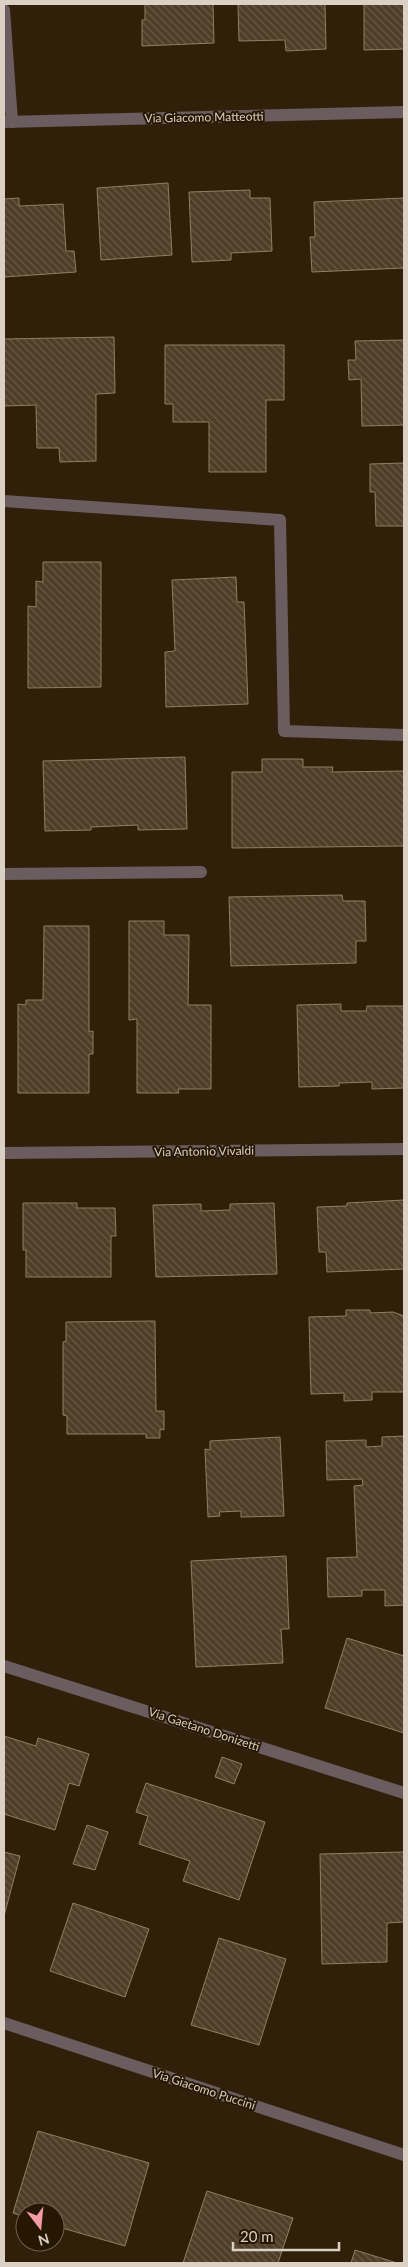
<svg xmlns="http://www.w3.org/2000/svg" width="408" height="2267" viewBox="0 0 408 2267" font-family="Lato,sans-serif">
<style>
.building{fill:url(#building-back-hatch);stroke:#907e65}
.lines{fill:none;stroke-linecap:round;stroke-linejoin:round}
.minor{stroke:#6b5c5f;stroke-width:12}
.labels{text-anchor:middle;dominant-baseline:central;stroke-width:4;stroke-linejoin:round;paint-order:stroke}
.street-label{font-size:12px;fill:#dbd0c4;stroke:#261702}
</style>
<defs>
<pattern id="building-back-hatch" width="6" height="6" patternUnits="userSpaceOnUse" patternTransform="scale(1.25)"><rect width="6" height="6" fill="#4f3e27"/><path d="M-1 5l2 2M0 0l6 6M5-1l2 2" fill="none" stroke="#685945"/></pattern>
</defs>
<rect width="100%" height="100%" fill="#30200a"/>
<g class="building">
<polygon points="145,4 213,4 214,43 142,46 142,20 145,20"/>
<polygon points="238,4 325,4 326,49 286,51 285,40 239,41"/>
<polygon points="364,4 404,4 404,49 364,50"/>
<polygon points="168,183 172,255 101,260 97,188"/>
<polygon points="250,190 250,198 270,198 272,251 231,253 231,260 192,262 189,192"/>
<polygon points="19,198 19,206 63,204 66,251 74,251 76,272 4,277 4,199"/>
<polygon points="404,198 404,268 312,272 310,237 315,237 314,202"/>
<polygon points="114,337 115,393 96,394 96,461 60,462 59,448 37,448 36,405 4,406 4,339"/>
<polygon points="404,340 404,425 362,426 361,379 349,380 348,360 356,360 355,341"/>
<polygon points="165,345 284,345 284,400 266,400 266,472 209,472 209,422 173,422 173,404 165,404"/>
<polygon points="404,463 404,526 376,526 375,492 370,492 370,464"/>
<polygon points="43,562 101,562 101,687 28,688 28,606 36,607 36,581 43,582"/>
<polygon points="236,577 237,602 244,602 248,704 166,707 165,652 175,651 172,580"/>
<polygon points="185,757 187,829 138,830 138,825 91,827 91,830 45,831 43,761"/>
<polygon points="262,759 303,759 303,767 333,767 332,772 404,771 404,846 232,848 232,772 262,772"/>
<polygon points="342,895 343,901 365,901 366,941 356,941 356,963 231,966 229,897"/>
<polygon points="129,921 164,921 164,935 189,935 188,1005 211,1005 211,1089 178,1089 179,1093 137,1093 137,1019 129,1020"/>
<polygon points="44,926 89,926 89,1032 93,1031 93,1054 89,1054 89,1093 18,1093 18,1004 26,1005 26,1000 43,1000"/>
<polygon points="341,1004 341,1011 366,1011 367,1006 404,1006 404,1088 372,1089 372,1082 339,1083 339,1086 299,1087 297,1005"/>
<polygon points="404,1200 404,1269 327,1272 326,1252 319,1252 317,1207 347,1206 347,1203"/>
<polygon points="23,1203 77,1203 77,1208 115,1208 116,1236 111,1236 111,1277 26,1277 26,1250 23,1250"/>
<polygon points="274,1203 277,1274 156,1277 153,1205 201,1204 201,1211 230,1210 230,1204"/>
<polygon points="346,1310 370,1310 370,1313 393,1312 404,1316 404,1392 372,1392 372,1400 344,1401 344,1393 311,1394 309,1317 346,1316"/>
<polygon points="155,1321 156,1411 164,1411 164,1430 160,1429 160,1438 146,1438 146,1434 67,1434 67,1416 63,1415 63,1342 66,1341 66,1322"/>
<polygon points="404,1436 404,1605 385,1606 385,1590 362,1590 362,1596 328,1597 327,1558 357,1557 354,1486 363,1485 362,1479 327,1480 326,1441 366,1440 366,1447 382,1446 382,1437"/>
<polygon points="280,1437 284,1516 241,1517 241,1511 219,1512 220,1516 208,1517 205,1449 210,1450 210,1441"/>
<polygon points="286,1556 289,1629 281,1629 283,1663 196,1667 191,1561"/>
<polygon points="347,1638 404,1656 404,1733 325,1708"/>
<polygon points="4,1736 36,1746 38,1738 89,1754 79,1786 69,1783 55,1830 4,1814"/>
<polygon points="222,1757 242,1764 234,1784 215,1777"/>
<polygon points="146,1783 265,1822 239,1900 183,1881 190,1861 139,1844 148,1816 136,1812"/>
<polygon points="87,1825 108,1832 95,1870 73,1864"/>
<polygon points="4,1852 20,1856 4,1916"/>
<polygon points="404,1852 404,1922 387,1923 387,1962 322,1964 320,1854"/>
<polygon points="73,1903 149,1929 125,1997 50,1971"/>
<polygon points="219,1938 286,1959 259,2045 191,2025"/>
<polygon points="38,2131 149,2163 125,2246 55,2226 55,2212 25,2212 25,2217 13,2213"/>
<polygon points="207,2191 293,2218 278,2263 183,2263"/>
<polygon points="355,2250 397,2263 351,2263"/>
</g>
<g class="lines">
<g class="minor">
<polyline points="4,10 12,122"/>
<polyline points="4,122 404,112"/>
<polyline points="4,501 280,520 284,731 404,735"/>
<polyline points="4,874 201,872"/>
<polyline points="4,1153 404,1149"/>
<polyline points="4,1666 404,1793"/>
<polyline points="4,2023 404,2155"/>
</g>
</g>
<g class="labels">
<g class="street-label">
<text transform="translate(204 117) rotate(-1)">Via Giacomo Matteotti</text>
<text transform="translate(204 1151) rotate(-1)">Via Antonio Vivaldi</text>
<text transform="translate(204 1729) rotate(18)">Via Gaetano Donizetti</text>
<text transform="translate(204 2089) rotate(18)">Via Giacomo Puccini</text>
</g>
</g>
<rect width="408" height="2267" fill="none" stroke="#dbd0c4" stroke-width="10"/>
<g transform="translate(40 2227) rotate(164)"><circle r="24" fill="#261702" stroke="#6e6150"/>
<path d="M0-4L9 19L0 12L-9 19Z" fill="#f39aa7"/>
<text y="-8" font-size="14" font-weight="bold" text-anchor="middle" fill="#dbd0c4">N</text>
</g>
<path d="M233 2242v8h106v-8" fill="none" stroke="#dbd0c4" stroke-width="2.5"/>
<text x="240" y="2242" font-size="15" fill="#dbd0c4" stroke="#261702" stroke-width="4" paint-order="stroke">20 m</text>
</svg>
